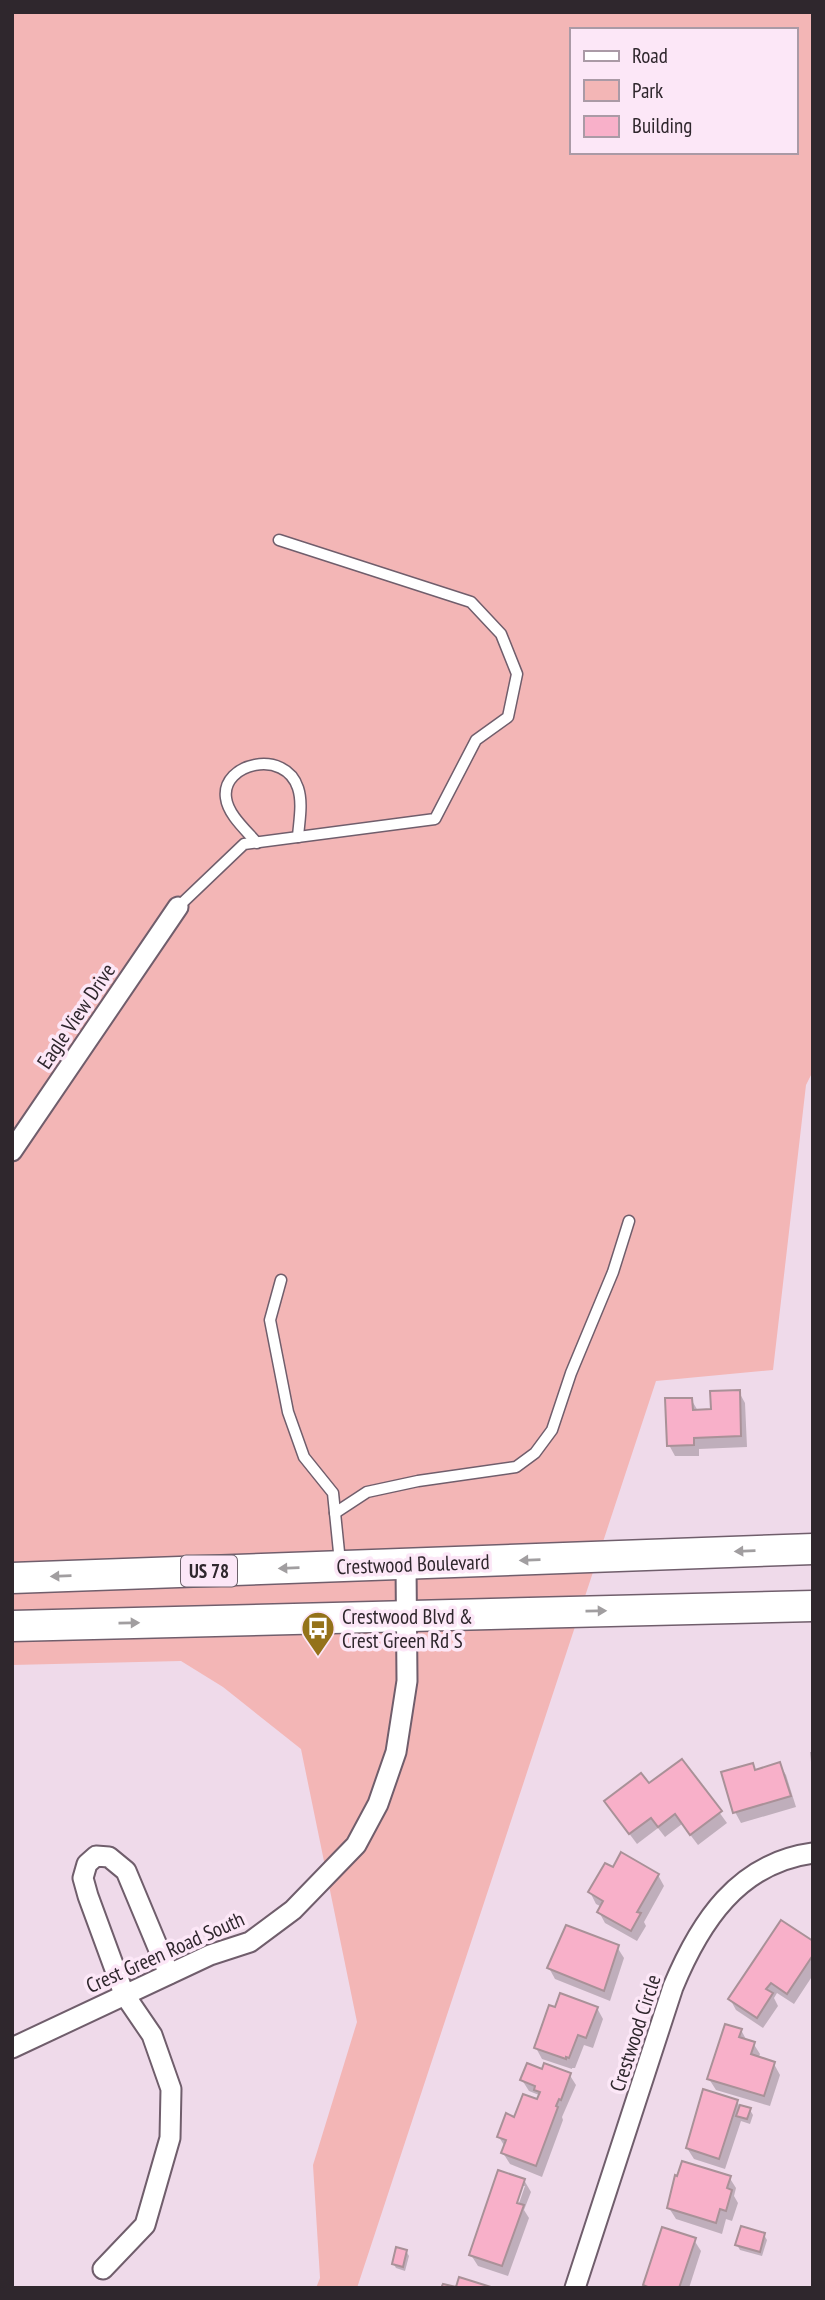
<svg xmlns="http://www.w3.org/2000/svg" width="825" height="2300" viewBox="0 0 825 2300" font-family="'PT Sans Narrow',sans-serif">
<style>
.green{fill:#f3b6b6;fill-rule:evenodd}
.shadow{fill:#0003;fill-rule:evenodd}
.building{fill:#f8b0c9;stroke:#a99198;stroke-width:2}
.lines{fill:none;stroke-linecap:round;stroke-linejoin:round}
.lane-casing{stroke:#705e6c;stroke-width:13}
.street-casing{stroke:#705e6c;stroke-width:23}
.primary-casing{stroke:#705e6c;stroke-width:33}
.lane{stroke:#fff;stroke-width:10}
.street{stroke:#fff;stroke-width:19}
.primary{stroke:#fff;stroke-width:30}
.oneway{fill:#a19ea0}
.labels{text-anchor:middle;dominant-baseline:central;stroke-width:7;stroke-linejoin:round;paint-order:stroke}
.shield{fill:#fce7f7;stroke:#6c616a;stroke-width:2}
.shield-label{font-size:19px;font-weight:bold;fill:#2f272d}
.street-label{font-size:21px;fill:#2f272d;stroke:#fce7f7}
.poi-label{font-size:21px;fill:#2f272d;stroke:#fce7f7;text-anchor:start}
</style>
<rect width="100%" height="100%" fill="#efdaea"/>
<path class="green" d="M12,12H813V1071L806,1085L773,1370L656,1381L357,2288H316L320,2278L313,2165L357,2022L301,1749L223,1687L181,1661L12,1665ZM571,30H795V152H571Z"/>
<g class="shadow">
<polygon points="739,1392 745,1403 747,1447 699,1449 699,1456 675,1456 669,1445 691,1399 698,1411 713,1411"/>
<polygon points="810,1752 813,1752 813,1765 811,1762"/>
<polygon points="682,1761 727,1823 698,1845 682,1824 665,1837 658,1828 637,1844 613,1812"/>
<polygon points="779,1764 786,1775 796,1807 741,1823 735,1812 752,1765 756,1771"/>
<polygon points="613,1870 658,1875 664,1886 644,1922 646,1926 637,1941 605,1923 599,1912 602,1907 596,1904 590,1892"/>
<polygon points="813,1943 813,1975 794,2004 777,1993 774,1998 778,2006 763,2028 736,2010 730,1999"/>
<polygon points="617,1947 624,1958 610,2001 555,1979 549,1968"/>
<polygon points="597,2008 603,2019 593,2048 584,2045 575,2068 572,2068 572,2069 542,2059 536,2048"/>
<polygon points="741,2030 747,2041 753,2043 760,2054 758,2059 774,2064 780,2075 770,2106 716,2090 709,2079"/>
<polygon points="543,2071 569,2074 576,2085 562,2117 563,2120 542,2177 510,2164 503,2153 505,2147 499,2137 516,2119 538,2102 539,2095 529,2091 522,2080"/>
<polygon points="737,2101 740,2107 750,2110 753,2115 750,2124 741,2121 725,2169 694,2159 687,2148"/>
<polygon points="729,2177 736,2188 734,2196 738,2203 732,2221 726,2219 722,2234 676,2219 669,2208"/>
<path d="M524,2180L531,2192L524,2210L529,2218L508,2276L478,2266L471,2255ZM521,2186H525L516,2212L513,2211Z"/>
<polygon points="764,2235 767,2240 762,2256 740,2250 737,2245"/>
<polygon points="694,2240 701,2251 689,2288 646,2288 644,2285"/>
<polygon points="406,2251 409,2256 405,2271 396,2268 393,2263"/>
</g>
<g class="building">
<polygon points="740,1390 741,1436 694,1438 694,1445 667,1446 665,1398 692,1398 693,1410 711,1409 710,1391"/>
<polygon points="682,1759 722,1811 690,1835 675,1814 658,1827 651,1818 629,1834 604,1801 641,1773 649,1783"/>
<polygon points="780,1762 791,1796 733,1813 721,1772 753,1763 755,1770"/>
<polygon points="621,1852 659,1874 637,1912 641,1913 631,1931 597,1912 603,1901 588,1892 605,1863 613,1867"/>
<polygon points="781,1920 813,1941 813,1955 787,1994 771,1983 766,1989 773,1993 757,2018 728,1999"/>
<polygon points="566,1925 619,1945 604,1991 547,1968"/>
<polygon points="560,1993 598,2007 586,2038 578,2035 569,2058 566,2057 566,2059 534,2048 549,2005 555,2007"/>
<polygon points="725,2024 742,2029 739,2037 755,2042 751,2054 775,2062 764,2096 707,2079"/>
<polygon points="527,2063 542,2069 544,2063 571,2073 561,2100 559,2099 556,2106 558,2107 536,2166 501,2153 506,2140 497,2137 506,2113 514,2117 523,2094 537,2099 540,2092 534,2090 535,2086 520,2080"/>
<polygon points="703,2089 738,2100 719,2159 686,2148"/>
<polygon points="740,2105 751,2108 747,2119 736,2116"/>
<polygon points="682,2161 731,2176 727,2188 732,2190 726,2211 720,2209 716,2223 667,2208 675,2175 677,2176"/>
<polygon points="498,2170 525,2179 517,2203 524,2205 502,2266 469,2255"/>
<polygon points="741,2226 765,2233 760,2252 735,2245"/>
<polygon points="662,2227 696,2238 679,2288 650,2288 643,2285"/>
<polygon points="396,2247 407,2250 403,2267 392,2264"/>
<polygon points="459,2277 491,2287 491,2288 441,2288 443,2284 456,2287"/>
</g>
<g class="lines">
<defs>
<g id="lane">
<path d="M257,843C247,831 228,815 226,798C221,763 285,748 298,788C303,803 299,822 298,837"/>
<polyline points="178,907 244,844 435,819 476,740 508,717 517,674 501,634 471,602 279,540"/>
<polyline points="281,1280 270,1320 288,1412 304,1457 333,1493 340,1562"/>
<polyline points="335,1513 367,1492 418,1481 516,1467 535,1453 552,1430 571,1373 613,1272 629,1221"/>
</g>
<g id="street">
<polyline points="12,1151 178,907"/>
<polyline points="12,2048 210,1955 250,1942 293,1910 356,1845 378,1804 396,1752 407,1681 406,1564"/>
<polyline points="103,2269 145,2225 170,2138 171,2089 152,2035 124,1994 88,1896 83,1878 87,1864 96,1856 109,1857 126,1871 169,1974"/>
<path d="M575,2288L673,1987C700,1922 738,1863 813,1853"/>
</g>
<g id="primary">
<polyline points="12,1578 813,1549"/>
<polyline points="12,1626 813,1606"/>
</g>
</defs>
<use href="#lane" class="lane-casing"/>
<use href="#street" class="street-casing"/>
<use href="#primary" class="primary-casing"/>
<use href="#lane" class="lane"/>
<use href="#street" class="street"/>
<use href="#primary" class="primary"/>
</g>
<defs><path id="oneway-solid" d="M-6-.8H1V-3.2L6.5 0L1 3.2V.8H-6Z" transform="scale(1.75)"/></defs>
<g class="oneway">
<use href="#oneway-solid" transform="translate(745 1551) rotate(178)"/>
<use href="#oneway-solid" transform="translate(530 1560) rotate(178)"/>
<use href="#oneway-solid" transform="translate(289 1568) rotate(178)"/>
<use href="#oneway-solid" transform="translate(61 1576) rotate(178)"/>
<use href="#oneway-solid" transform="translate(596 1611) rotate(-1)"/>
<use href="#oneway-solid" transform="translate(129 1623) rotate(-1)"/>
</g>
<defs>
<symbol id="bus-pin" viewBox="-11 -11 22 30"><path d="M0 17L-7.5 6A9.5 9.5 0 1 1 7.5 6Z" fill="#94721a" stroke="#fce7f7"/><path d="M-5-6H5V4H4V6H2V4H-2V6H-4V4H-5ZM-3.5-4V0h7V-4ZM-3.5 1.2v1.5H-2V1.2ZM2 1.2v1.5H3.5V1.2Z" fill="#fff"/></symbol>
</defs>
<g fill-rule="evenodd">
<use href="#bus-pin" x="299" y="1609" width="38" height="52"/>
</g>
<g class="labels">
<rect class="shield" x="181" y="1555.5" width="56" height="31" rx="5"/>
<g class="shield-label">
<text x="209" y="1571">US 78</text>
</g>
<g class="street-label">
<text transform="translate(76 1016) rotate(-56)">Eagle View Drive</text>
<text transform="translate(413 1564) rotate(-2)">Crestwood Boulevard</text>
<text transform="translate(165 1952) rotate(-24)">Crest Green Road South</text>
<text transform="translate(635 2033) rotate(-72)">Crestwood Circle</text>
</g>
<g class="poi-label">
<text x="342" y="1616">Crestwood Blvd &amp;<tspan x="342" dy="24">Crest Green Rd S</tspan></text>
</g>
</g>
<rect width="825" height="2300" fill="none" stroke="#2f272d" stroke-width="28"/>
<rect x="570" y="28" width="228" height="126" fill="#fce7f7" stroke="#aa9aa6" stroke-width="2"/>
<rect x="584" y="51" width="35" height="10" fill="#ffffff" stroke="#aa9aa6" stroke-width="2"/>
<text x="632" y="63" font-size="21" fill="#2f272d">Road</text>
<rect x="584" y="80" width="35" height="21" fill="#f3b6b6" stroke="#aa9aa6" stroke-width="2"/>
<text x="632" y="98" font-size="21" fill="#2f272d">Park</text>
<rect x="584" y="116" width="35" height="21" fill="#f8b0c9" stroke="#aa9aa6" stroke-width="2"/>
<text x="632" y="133" font-size="21" fill="#2f272d">Building</text>
</svg>
